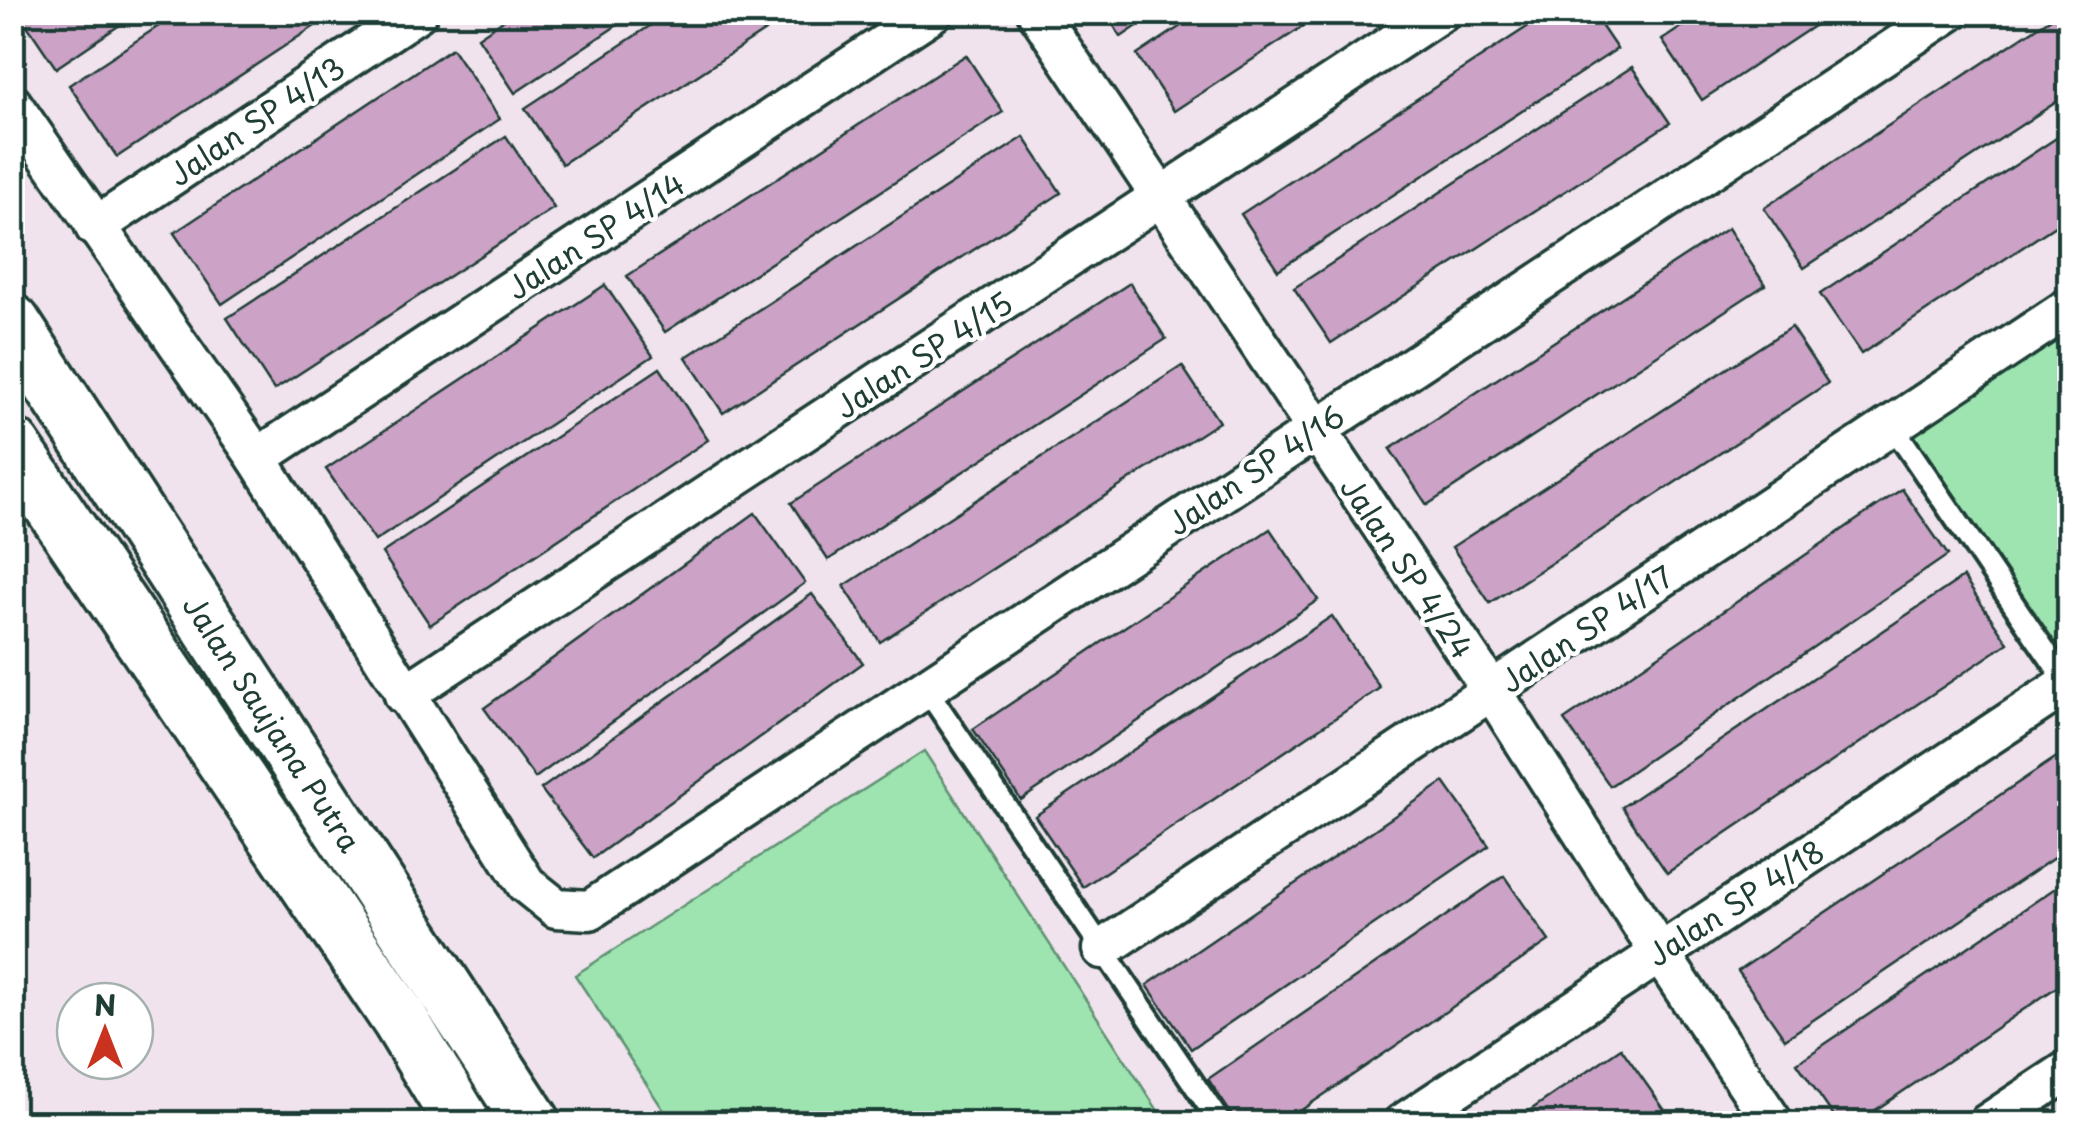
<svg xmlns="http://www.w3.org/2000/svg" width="2082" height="1136" viewBox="0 0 2082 1136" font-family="'Playpen Sans',sans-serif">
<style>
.green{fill:#9ee4b1;stroke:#5e9072;stroke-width:2.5}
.building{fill:#cca2c7;stroke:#1f3d34;stroke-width:2.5}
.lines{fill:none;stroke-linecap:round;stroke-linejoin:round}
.service-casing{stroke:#1f3d34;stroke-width:28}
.minor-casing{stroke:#1f3d34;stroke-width:45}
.secondary-casing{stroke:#1f3d34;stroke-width:62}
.service{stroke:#fff;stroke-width:20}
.minor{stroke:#fff;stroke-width:38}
.secondary{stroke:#fff;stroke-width:55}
.labels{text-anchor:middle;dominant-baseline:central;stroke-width:9;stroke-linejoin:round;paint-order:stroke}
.street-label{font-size:30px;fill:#1f3d34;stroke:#fff}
</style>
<rect width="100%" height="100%" fill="#f0e3ee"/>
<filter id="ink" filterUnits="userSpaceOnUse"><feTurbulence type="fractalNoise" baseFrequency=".01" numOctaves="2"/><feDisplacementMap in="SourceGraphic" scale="20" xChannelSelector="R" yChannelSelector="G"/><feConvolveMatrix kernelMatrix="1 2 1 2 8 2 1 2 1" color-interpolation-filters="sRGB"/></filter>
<g filter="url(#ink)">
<g class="green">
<polygon points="2069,330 2070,657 2066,659 1913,435"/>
<polygon points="924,751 1166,1123 672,1123 575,975"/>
</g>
<g class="building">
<polygon points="18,12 139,12 56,68"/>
<polygon points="180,12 336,12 117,157 69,85"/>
<polygon points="515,12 637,12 515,93 478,37"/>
<polygon points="671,12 794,12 562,164 525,108"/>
<polygon points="1105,12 1158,12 1121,37"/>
<polygon points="1202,12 1325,12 1174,111 1137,55"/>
<polygon points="1550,12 1592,12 1617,49 1278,270 1241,214"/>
<polygon points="1704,12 1835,12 1702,100 1662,40"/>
<polygon points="2060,12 2070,12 2070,93 1804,268 1764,208"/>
<polygon points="452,48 500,119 222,304 174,233"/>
<polygon points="966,55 1003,112 665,332 627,276"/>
<polygon points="1632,67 1670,123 1331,343 1294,288"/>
<polygon points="2070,129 2070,216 1861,354 1820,294"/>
<polygon points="506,136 554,208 274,390 227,318"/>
<polygon points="1024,137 1061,193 723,413 686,357"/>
<polygon points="1728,228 1765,285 1427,505 1390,449"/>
<polygon points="1130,283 1166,339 828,560 791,503"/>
<polygon points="605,285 653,356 375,541 326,469"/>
<polygon points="1791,327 1828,383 1490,603 1452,547"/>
<polygon points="1182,366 1219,422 880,642 844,586"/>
<polygon points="660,368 708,440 430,625 382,553"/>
<polygon points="1902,489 1948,555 1610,786 1564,720"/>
<polygon points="755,513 805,583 535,778 484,708"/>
<polygon points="1270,529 1318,600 1021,800 973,729"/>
<polygon points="1963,577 2008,643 1667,873 1622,807"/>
<polygon points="812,594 863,663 593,858 541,789"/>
<polygon points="1332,616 1380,688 1083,887 1035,816"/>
<polygon points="2070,748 2070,847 1785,1039 1738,971"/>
<polygon points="1444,782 1489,846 1191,1049 1147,985"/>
<polygon points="1504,876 1549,941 1281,1124 1238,1124 1208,1079"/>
<polygon points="2070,878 2070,978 1855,1124 1839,1124 1797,1063"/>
<polygon points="1621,1048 1666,1112 1649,1124 1510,1124"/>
</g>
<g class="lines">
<defs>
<g id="service">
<polyline points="1892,425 2067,683"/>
<polyline points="927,690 1221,1124"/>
</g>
<g id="minor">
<polyline points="1037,12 1492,691 1659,952 1774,1124"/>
<polyline points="12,104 257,458 526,884 556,908 590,910 1949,12"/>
<polyline points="95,227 418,12"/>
<polyline points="257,458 933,12"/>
<polyline points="404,695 1441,12"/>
<polyline points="1102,949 2070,307"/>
<polyline points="1402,1124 2070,682"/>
<polyline points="1987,1124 2070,1069"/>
</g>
<g id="secondary">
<polyline points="12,323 533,1124"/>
<polyline points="12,446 400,1020 463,1124"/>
</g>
</defs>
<use href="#service" class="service-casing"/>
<use href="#minor" class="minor-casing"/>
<use href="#secondary" class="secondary-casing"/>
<use href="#service" class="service"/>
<use href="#minor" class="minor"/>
<use href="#secondary" class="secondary"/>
</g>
</g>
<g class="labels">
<g class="street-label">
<text transform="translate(256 120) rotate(-34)">Jalan SP 4/13</text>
<text transform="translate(595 235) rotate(-33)">Jalan SP 4/14</text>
<text transform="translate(923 354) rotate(-33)">Jalan SP 4/15</text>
<text transform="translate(1255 469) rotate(-34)">Jalan SP 4/16</text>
<text transform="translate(1408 567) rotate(56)">Jalan SP 4/24</text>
<text transform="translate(1586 628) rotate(-34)">Jalan SP 4/17</text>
<text transform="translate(273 723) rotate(57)">Jalan Saujana Putra</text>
<text transform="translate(1735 902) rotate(-33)">Jalan SP 4/18</text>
</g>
</g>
<rect width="2082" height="1136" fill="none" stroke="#fff" stroke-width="50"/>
<rect x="25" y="25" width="2032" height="1086" fill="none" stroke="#1f3d34" stroke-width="4" filter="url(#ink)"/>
<g transform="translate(105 1031)"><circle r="48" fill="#ffffff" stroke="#a5b1ae" stroke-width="2.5"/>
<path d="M0-8L18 38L0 25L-18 38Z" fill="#c8321e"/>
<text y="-15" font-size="28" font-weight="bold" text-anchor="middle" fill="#1f3d34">N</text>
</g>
</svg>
